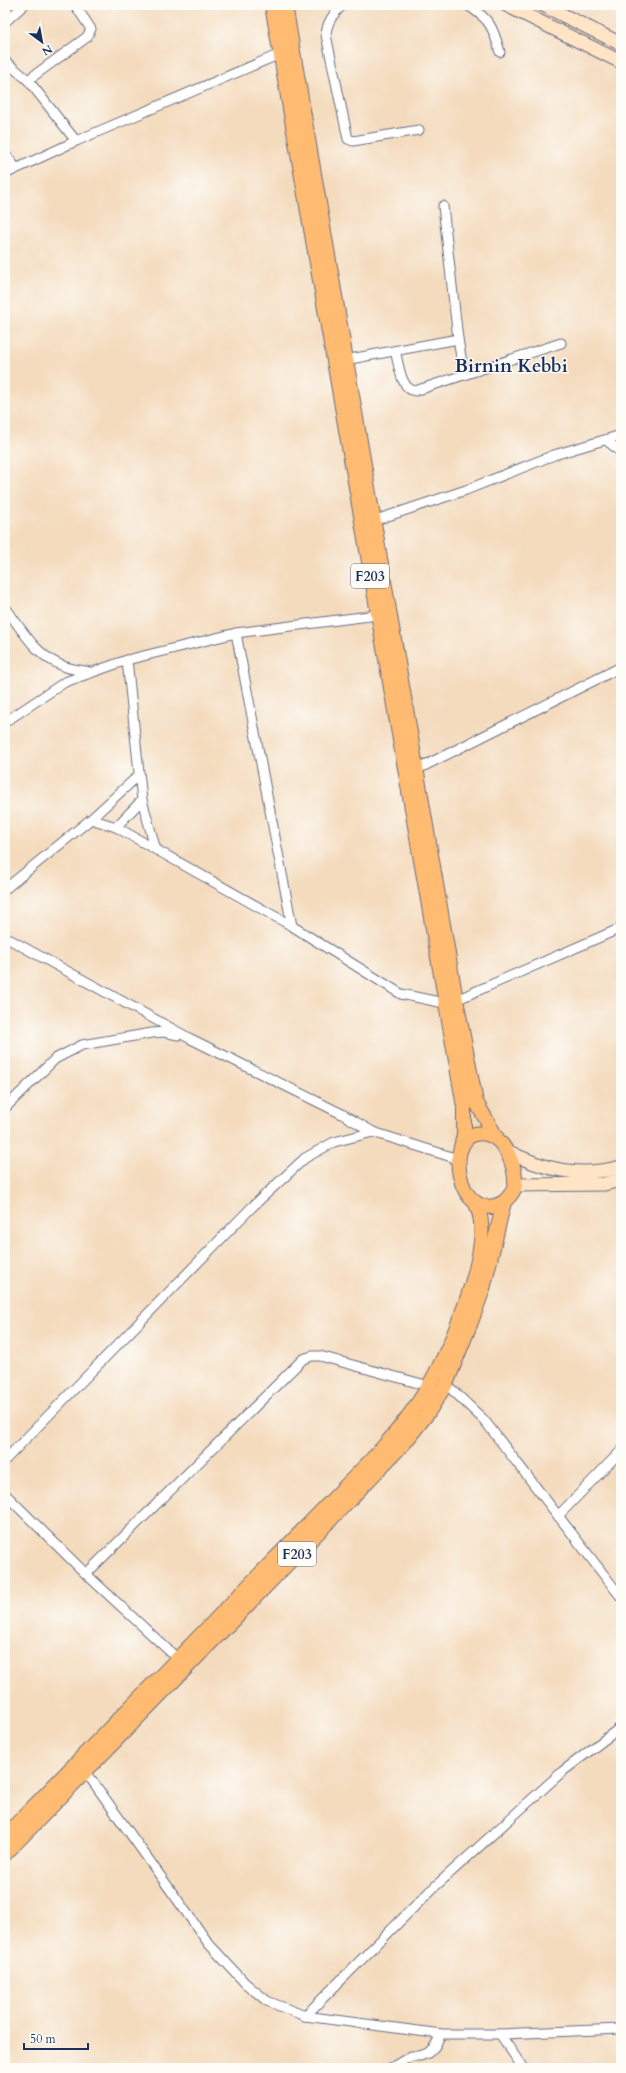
<svg xmlns="http://www.w3.org/2000/svg" width="626" height="2073" viewBox="0 0 626 2073" font-family="Cardo,serif">
<style>
.lines{fill:none;stroke-linecap:round;stroke-linejoin:round}
.street-casing{stroke:#676b80;stroke-width:11}
.secondary-casing{stroke:#676b80;stroke-width:15}
.primary-casing{stroke:#676b80;stroke-width:16}
.street{stroke:#fff;stroke-width:9}
.secondary{stroke:#ffe4c6;stroke-width:13}
.primary{stroke:#febb71;stroke-width:14}
.labels{text-anchor:middle;dominant-baseline:central;stroke-width:3;stroke-linejoin:round;paint-order:stroke}
.shield{fill:#fdfcf7;stroke:#5f6c8c;stroke-width:1}
.shield-label{font-size:14px;font-weight:bold;fill:#1b2f5e}
.district-label{font-size:19px;font-weight:bold;fill:#1b2f5e;stroke:#fdfcf7}
</style>
<rect width="100%" height="100%" fill="#fdfcf7"/>
<filter id="ink" filterUnits="userSpaceOnUse"><feTurbulence type="fractalNoise" baseFrequency=".025" numOctaves="2"/><feDisplacementMap in="SourceGraphic" scale="8" xChannelSelector="R" yChannelSelector="G"/><feConvolveMatrix kernelMatrix="1 2 1 2 8 2 1 2 1" color-interpolation-filters="sRGB"/></filter>
<filter id="wash" filterUnits="userSpaceOnUse"><feTurbulence type="fractalNoise" baseFrequency=".012" numOctaves="4" result="noise"/><feDisplacementMap in="SourceGraphic" scale="16" xChannelSelector="R" yChannelSelector="G"/><feGaussianBlur stdDeviation="0.9" result="paint"/><feColorMatrix in="noise" values="0 0 0 0 0 0 0 0 0 0 0 0 0 0 0 0 0 1.4 0 .05"/><feComposite in="paint" operator="in"/></filter>
<g filter="url(#wash)">
<rect width="100%" height="100%" fill="#f4dbbe"/>
</g>
<g filter="url(#ink)">
<g class="lines">
<defs>
<g id="street">
<path d="M343,5C333,14 327,22 326,35L348,139L353,141L419,130"/>
<path d="M467,5C490,19 493,27 500,52"/>
<polyline points="5,22 24,5"/>
<polyline points="5,61 28,80 76,141"/>
<polyline points="28,80 87,37 91,29 75,5"/>
<polyline points="5,154 16,168"/>
<polyline points="5,174 76,141 280,54"/>
<polyline points="458,339 464,375"/>
<path d="M395,351C399,363 400,389 415,391L561,343"/>
<polyline points="345,360 458,339 443,206"/>
<polyline points="606,440 621,452"/>
<polyline points="373,521 466,490 554,455 621,435"/>
<path d="M5,607C22,630 37,658 66,667C74,670 82,670 90,672"/>
<polyline points="236,633 292,926"/>
<polyline points="127,660 142,800 156,850"/>
<polyline points="5,722 65,682 127,660 236,633 377,615"/>
<polyline points="416,770 621,667"/>
<polyline points="91,819 116,827 292,926 401,994 444,1003"/>
<polyline points="116,827 142,800"/>
<polyline points="5,889 91,819 139,775"/>
<polyline points="5,937 189,1038 342,1114 373,1132 458,1159"/>
<polyline points="456,1000 621,928"/>
<polyline points="5,1108 55,1059 82,1045 152,1033 164,1032 178,1035"/>
<polyline points="446,1384 484,1420 621,1597"/>
<polyline points="5,1460 252,1207 305,1158 334,1142 373,1132"/>
<polyline points="5,1494 86,1574 178,1659"/>
<polyline points="558,1516 621,1451"/>
<polyline points="86,1574 303,1359 312,1356 320,1356 429,1386"/>
<polyline points="86,1772 209,1944 245,1983 267,2001 305,2016 441,2034 500,2034 621,2029"/>
<polyline points="305,2016 430,1891 563,1771 621,1727"/>
<polyline points="500,2034 523,2068"/>
<polyline points="391,2068 411,2056 420,2056 428,2053 435,2046 441,2034"/>
</g>
<g id="secondary">
<polyline points="506,5 621,62"/>
<polyline points="543,5 621,44"/>
<path d="M505,1150C543,1170 579,1178 621,1167"/>
<polyline points="515,1185 604,1184 621,1180"/>
</g>
<g id="primary">
<polyline points="272,5 464,1107 464,1134 461,1148"/>
<polyline points="285,5 456,1000 476,1102 498,1140"/>
<path d="M5,1836L377,1454C396,1433 414,1411 428,1387C449,1352 486,1263 481,1223C481,1216 478,1210 476,1203"/>
<path d="M5,1854L332,1518L405,1442L427,1414L446,1384L471,1322L483,1289L504,1202C509,1197 515,1191 515,1184C516,1167 505,1138 486,1134C440,1124 456,1230 504,1202"/>
</g>
</defs>
<use href="#street" class="street-casing"/>
<use href="#secondary" class="secondary-casing"/>
<use href="#primary" class="primary-casing"/>
<use href="#street" class="street"/>
<use href="#secondary" class="secondary"/>
<use href="#primary" class="primary"/>
</g>
</g>
<g class="labels">
<g class="shield">
<rect x="351" y="564" width="38" height="24" rx="3"/>
<rect x="278" y="1542" width="38" height="24" rx="3"/>
</g>
<g class="shield-label">
<text x="370" y="576">F203</text>
<text x="297" y="1554">F203</text>
</g>
<g class="district-label">
<text x="511" y="366">Birnin Kebbi</text>
</g>
</g>
<rect width="626" height="2073" fill="none" stroke="#fdfcf7" stroke-width="20"/>
<g transform="translate(42 42) rotate(148)" stroke="#fdfcf7" stroke-width="3" paint-order="stroke">
<path d="M0-3L7 15L0 10L-7 15Z" fill="#1b2f5e"/>
<text y="-6" font-size="11" font-weight="bold" text-anchor="middle" fill="#1b2f5e">N</text>
</g>
<path d="M24 2043v6h64v-6" fill="none" stroke="#1b2f5e" stroke-width="2"/>
<text x="30" y="2043" font-size="12" fill="#1b2f5e" stroke="#fdfcf7" stroke-width="3" paint-order="stroke">50 m</text>
</svg>
